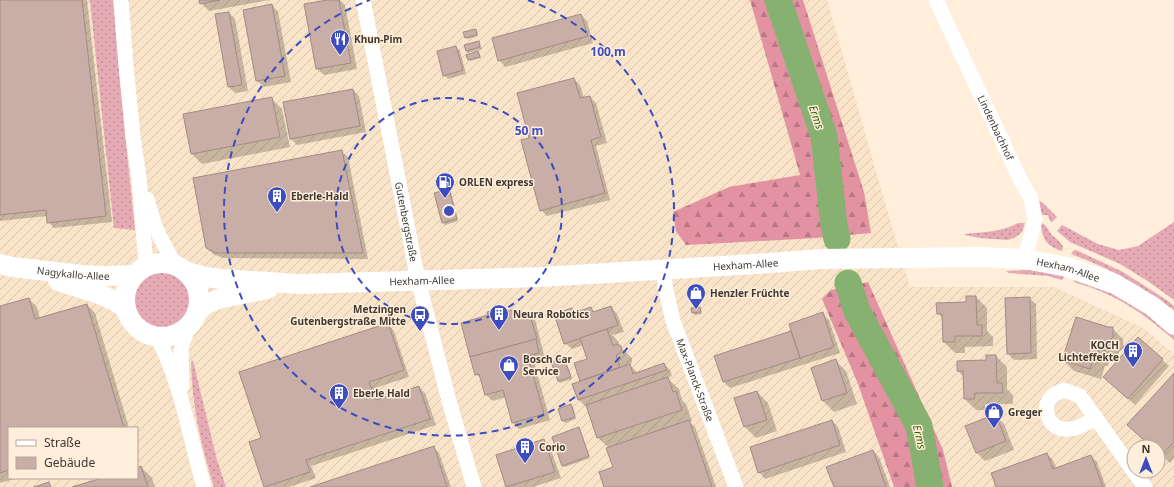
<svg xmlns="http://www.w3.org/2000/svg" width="1174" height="487" viewBox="0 0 1174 487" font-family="'Noto Sans',sans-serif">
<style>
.industrial{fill:url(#industrial-furrows);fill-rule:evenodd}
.grass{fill:url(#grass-dots)}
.forest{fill:url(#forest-firs)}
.shadow{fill:#0003}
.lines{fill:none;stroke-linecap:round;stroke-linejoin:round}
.river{stroke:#87b171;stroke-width:27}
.building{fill:#c8aea6;stroke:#a38b82}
.minor{stroke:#fff;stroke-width:15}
.major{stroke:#fff;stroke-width:20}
.ring{fill:none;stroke:#3b4dc0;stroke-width:2;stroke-dasharray:7 5}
.labels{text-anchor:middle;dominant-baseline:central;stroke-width:3;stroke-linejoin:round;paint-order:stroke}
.poi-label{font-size:10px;font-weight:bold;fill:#403932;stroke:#ffeeda;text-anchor:start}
.street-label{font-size:10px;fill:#403932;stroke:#ffeeda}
.water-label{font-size:11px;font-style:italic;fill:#306304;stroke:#ffeeda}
.centre{fill:#3b4dc0;stroke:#ffeeda;stroke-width:2}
.ring-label{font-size:12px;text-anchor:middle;font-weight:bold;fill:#3b4dc0;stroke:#ffeeda;stroke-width:3;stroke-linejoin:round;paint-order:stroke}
</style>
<defs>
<pattern id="industrial-furrows" width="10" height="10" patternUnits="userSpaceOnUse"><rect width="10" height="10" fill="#f9e3c9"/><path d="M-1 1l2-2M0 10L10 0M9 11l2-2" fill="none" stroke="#d6c4ad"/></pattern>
<pattern id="grass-dots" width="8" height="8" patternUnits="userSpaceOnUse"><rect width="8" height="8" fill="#e6aab4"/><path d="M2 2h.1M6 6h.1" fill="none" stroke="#bc8b93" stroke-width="1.8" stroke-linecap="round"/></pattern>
<pattern id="forest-firs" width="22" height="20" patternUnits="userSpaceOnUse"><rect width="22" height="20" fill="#e392a1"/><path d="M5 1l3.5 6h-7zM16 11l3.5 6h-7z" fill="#b97884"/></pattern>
</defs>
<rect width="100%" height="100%" fill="#ffeeda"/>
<path class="industrial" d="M0,0H827L885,203L910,287H1054L1143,328L1174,354V487H0ZM9,428H137V478H9ZM1134,447H1158V471H1134Z"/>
<g class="grass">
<polygon points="90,0 113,0 124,124 135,230 114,228"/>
<polygon points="1038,200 1043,203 1057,217 1052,222 1050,221 1048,215 1042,215"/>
<path d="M1041,222L1046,226L1051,234L1061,243L1063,247L1062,251C1046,246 1042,239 1041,222Z"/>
<polygon points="1174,222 1174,300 1149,282 1120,264 1070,242 1057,231 1062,225 1098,244 1119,250 1138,246"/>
<path d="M1018,223H1025L1022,232L1016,237L1008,240L980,238L964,235L965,234C983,232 1002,232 1018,223Z"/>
<path d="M1076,250L1123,272L1168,301L1174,306V310C1142,287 1108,267 1071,254L1073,251Z"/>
<polygon points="1029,270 1065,275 1062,280 1048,276 1009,273 1006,271"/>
<circle cx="162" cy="301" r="29"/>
<path d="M1073,278L1126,298L1174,334V340C1146,315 1113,292 1076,283L1074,281Z"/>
<path d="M191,361H193L217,460L226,487H214C201,444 192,407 191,361Z"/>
</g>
<g class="forest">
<polygon points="750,0 803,0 864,192 871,233 816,238 686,245 676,231 673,212 729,187 800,175"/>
<polygon points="868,282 943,450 952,487 894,487 858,384 822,299 831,290"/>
</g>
<g class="shadow">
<polygon points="0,0 87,0 112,222 54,228 48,222 47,216 0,221"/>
<polygon points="200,0 269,0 209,11 201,3"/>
<polygon points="333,0 340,0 345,5 357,69 324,75 317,69 306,5"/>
<polygon points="272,5 278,12 291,82 264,87 257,81"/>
<polygon points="229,13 235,19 248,91 235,93 229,87"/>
<polygon points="581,15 587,21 593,43 505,67 499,60"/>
<polygon points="475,30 477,32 478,36 468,39 466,38"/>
<polygon points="478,43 480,44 482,49 468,53 466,51 465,46"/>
<polygon points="456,47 460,51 466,74 448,79 444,75"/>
<polygon points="478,53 480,54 481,58 470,61 469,59"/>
<polygon points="574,79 580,85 584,98 590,97 596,103 607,143 596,146 610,200 547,216 541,210 530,139"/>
<polygon points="353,90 359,96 366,132 297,145 291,139"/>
<polygon points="271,98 282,109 290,147 202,164 191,153"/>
<polygon points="341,151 348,157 368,259 223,258 213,254 207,248"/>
<polygon points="449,191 451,192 458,221 445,225 443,223"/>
<polygon points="976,297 987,308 987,331 993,337 993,346 965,347 965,353 955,353 944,342 943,319 938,313 967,303"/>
<polygon points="1029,298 1036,304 1037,359 1014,360 1008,354"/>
<polygon points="29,299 37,307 40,319 87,305 95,313 129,428 9,428 9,478 18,478 0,483 0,307"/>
<polygon points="611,307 617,314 624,332 612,335 618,341 620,347 632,358 632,362 630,365 636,371 637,373 664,364 670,370 672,376 667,378 679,389 682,400 686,404 692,421 690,422 695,427 716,487 605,487 614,468 609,448 598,438 587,405 585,406 579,400 582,381 576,364 588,359 584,345 572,349 565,343 572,309 576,313 591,308 595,313"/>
<polygon points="700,308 701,310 702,314 695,315 693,313 692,309"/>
<polygon points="499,310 502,314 515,310 517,312 520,311 524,314 529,313 535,319 545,359 534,362 550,420 519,429 513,423 506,397 493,401 486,395 482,380 476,374 489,316"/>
<polygon points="823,314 829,320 840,353 730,388 724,382 716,356 792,332"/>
<polygon points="388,324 394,331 409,377 375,388 379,400 419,387 425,393 436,425 311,466 316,478 289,487 265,487 250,443 262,439"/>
<polygon points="1112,328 1123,339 1124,348 1119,352 1116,361 1110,359 1108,366 1105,366 1101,379 1074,371 1063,360"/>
<polygon points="1139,339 1169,366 1135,405 1111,383"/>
<polygon points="996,356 1007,367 1007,389 1013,395 1013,404 985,404 985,410 976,410 965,399 964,377 958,371 987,361"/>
<polygon points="564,359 566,361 572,379 560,383 558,381"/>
<polygon points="835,360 846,371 857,404 834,412 823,401 812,368"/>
<polygon points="1174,374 1174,458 1170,463 1158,452 1158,447 1152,447"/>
<polygon points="757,392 768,403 777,431 756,438 745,427 736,399"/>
<polygon points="571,406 573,407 576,419 565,423 563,421 559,409"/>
<polygon points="996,416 1004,424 1014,450 985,461 977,453"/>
<polygon points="832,421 838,427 846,452 765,479 759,472"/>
<polygon points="579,429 580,430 590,458 565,467 563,465"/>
<polygon points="544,441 550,447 561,478 533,487 507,487 497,456"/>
<polygon points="433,447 439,453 451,487 313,487"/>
<polygon points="873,451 879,457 890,487 835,487"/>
<polygon points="1047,454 1053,460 1056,468 1091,456 1097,462 1106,487 997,487"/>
<polygon points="141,467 152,478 155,487 76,487 106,478 137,478 137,469"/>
</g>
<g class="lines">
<g class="river">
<polyline points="778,0 824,136 834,225 837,239"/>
<polyline points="848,283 857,311 919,426 930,487"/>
</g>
</g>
<g class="building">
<polygon points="0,0 82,0 106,216 47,223 46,210 0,215"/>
<polygon points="199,0 220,0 200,4"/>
<polygon points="327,0 339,0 351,63 316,69 304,4"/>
<polygon points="272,4 285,76 256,81 243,10"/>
<polygon points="229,12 242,85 228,87 215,14"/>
<polygon points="581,14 588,36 498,61 492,38"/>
<polygon points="476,29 477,35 465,38 463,32"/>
<polygon points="479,41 480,47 466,51 464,45"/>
<polygon points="456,46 463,70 443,76 437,51"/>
<polygon points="478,51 480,57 468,60 466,55"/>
<polygon points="574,78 580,98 590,96 601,137 591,140 605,193 540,211 521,140 529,138 517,93"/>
<polygon points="353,89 360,126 290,139 283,102"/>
<polygon points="272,97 280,137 191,154 183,114"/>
<polygon points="342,150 363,253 216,253 206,248 193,178"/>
<polygon points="449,189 457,219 442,223 434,193"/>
<polygon points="966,296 976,296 977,325 982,325 982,336 955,336 955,342 943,342 942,314 937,314 936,303 966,302"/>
<polygon points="1030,297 1031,353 1007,354 1005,298"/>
<polygon points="29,298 35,319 87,304 124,428 9,428 9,470 0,473 0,306"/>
<polygon points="611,306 618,325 564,344 554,314 572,308 574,313 591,307 593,312"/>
<polygon points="700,307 701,312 692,313 691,308"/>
<polygon points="499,309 500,313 516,309 516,311 521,309 522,314 529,312 537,339 470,357 461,323 488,315 487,312"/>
<polygon points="823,312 834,347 800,358 789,324"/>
<polygon points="1076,317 1108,327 1113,327 1113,337 1109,341 1105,351 1099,349 1097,356 1094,355 1090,369 1062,360"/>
<polygon points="388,323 404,370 369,382 376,400 419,386 430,419 306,460 310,472 264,487 249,442 261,438 239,372"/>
<polygon points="607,329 613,346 617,344 621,346 622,350 620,353 616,355 620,367 580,381 574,363 587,359 580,338"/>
<polygon points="791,331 800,358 723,382 714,356"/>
<polygon points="1138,337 1163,359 1128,399 1103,377"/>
<polygon points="536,339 539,353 528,356 544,414 512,423 503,390 485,395 479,374 475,375 470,357"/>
<polygon points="986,355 996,355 997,383 1002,383 1003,393 975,393 974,399 964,399 963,371 957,371 957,361 986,360"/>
<polygon points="564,358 571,377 558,381 551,362"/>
<polygon points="836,359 847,393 822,401 811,368"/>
<polygon points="664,363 667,370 578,400 572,384 630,364 633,374"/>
<polygon points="1174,373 1174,442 1161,456 1158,453 1158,447 1152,447 1127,425"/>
<polygon points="668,377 673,392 676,391 682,410 597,438 586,405"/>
<polygon points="757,391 767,420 744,427 734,398"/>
<polygon points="571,404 575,417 562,421 558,409"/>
<polygon points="996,414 1006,441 976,453 965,426"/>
<polygon points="689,420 712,487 604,487 599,472 613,467 606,448"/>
<polygon points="832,420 840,445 758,473 750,447"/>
<polygon points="579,427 589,456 562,466 552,437"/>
<polygon points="544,439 555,472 506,487 496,455"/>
<polygon points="434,446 447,487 310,487"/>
<polygon points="873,450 886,487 834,487 826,467"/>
<polygon points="1047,453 1053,469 1091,455 1103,487 996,487 991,473"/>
<polygon points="141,466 148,487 72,487 102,478 137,478 137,468"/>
<polygon points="49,482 51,487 34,487"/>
</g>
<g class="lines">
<g class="minor">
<polyline points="121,0 126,66 133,136 139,178 146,266"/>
<path id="s1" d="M363,0L418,280L449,401L474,487"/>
<path id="s2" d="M936,0L1021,181L1031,198L1035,220L1025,259"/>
<polyline points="147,199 155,226 160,237 175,265"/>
<path id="s3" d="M664,270L665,286L673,321L736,487"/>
<path d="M157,337C182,384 189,436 204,487"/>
<polyline points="182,386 181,350 183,341 190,325"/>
<path d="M1096,418C1087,423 1075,431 1063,429C1048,427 1040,406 1053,396C1055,393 1061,392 1064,390L1080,396L1145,487"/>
</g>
<g class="major">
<circle cx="162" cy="300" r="37"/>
<path id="s4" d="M0,264L12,267L81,275L105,276L134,275"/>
<path id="s5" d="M187,272L206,277L222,279L300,284L541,277L770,263L821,259L980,257L1025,259L1067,267L1115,284L1152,306L1174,325"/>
<polyline points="58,281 99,294 115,301 126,309"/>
<polyline points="197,312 206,304 222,298 268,289"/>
</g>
</g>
<g class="ring">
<circle cx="449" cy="211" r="113"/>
<path d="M528 0A225 225 0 1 1 370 0"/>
</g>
<defs>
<symbol id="restaurant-pin" viewBox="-11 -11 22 30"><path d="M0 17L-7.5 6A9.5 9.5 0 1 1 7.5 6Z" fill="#3b4dc0" stroke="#ffeeda"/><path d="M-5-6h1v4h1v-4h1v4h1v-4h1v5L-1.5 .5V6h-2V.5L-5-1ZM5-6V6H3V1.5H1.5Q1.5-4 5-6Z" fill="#fff"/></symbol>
<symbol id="fuel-pin" viewBox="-11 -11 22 30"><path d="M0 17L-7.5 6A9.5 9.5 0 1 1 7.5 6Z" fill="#3b4dc0" stroke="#ffeeda"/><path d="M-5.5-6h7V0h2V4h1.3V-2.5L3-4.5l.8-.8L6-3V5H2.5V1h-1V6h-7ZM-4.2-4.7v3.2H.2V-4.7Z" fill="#fff"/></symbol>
<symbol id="building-pin" viewBox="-11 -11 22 30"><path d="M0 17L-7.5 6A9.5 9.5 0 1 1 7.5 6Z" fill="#3b4dc0" stroke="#ffeeda"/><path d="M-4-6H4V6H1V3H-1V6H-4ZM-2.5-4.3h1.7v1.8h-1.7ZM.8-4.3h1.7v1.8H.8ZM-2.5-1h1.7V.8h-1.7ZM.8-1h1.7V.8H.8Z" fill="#fff"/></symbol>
<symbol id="shop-pin" viewBox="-11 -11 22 30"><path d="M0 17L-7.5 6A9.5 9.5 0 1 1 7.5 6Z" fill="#3b4dc0" stroke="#ffeeda"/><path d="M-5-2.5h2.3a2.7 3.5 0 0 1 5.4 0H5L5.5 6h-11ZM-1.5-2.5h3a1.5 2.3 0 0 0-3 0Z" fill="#fff"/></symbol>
<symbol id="bus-pin" viewBox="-11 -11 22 30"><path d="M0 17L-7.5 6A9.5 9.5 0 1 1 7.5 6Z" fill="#3b4dc0" stroke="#ffeeda"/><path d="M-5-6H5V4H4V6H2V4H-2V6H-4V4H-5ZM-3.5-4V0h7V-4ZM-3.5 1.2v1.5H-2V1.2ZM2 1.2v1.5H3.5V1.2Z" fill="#fff"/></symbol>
</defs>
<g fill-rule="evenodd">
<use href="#restaurant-pin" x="329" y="28" width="22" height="30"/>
<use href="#fuel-pin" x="434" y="171" width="22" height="30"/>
<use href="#building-pin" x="266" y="185" width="22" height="30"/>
<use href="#shop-pin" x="685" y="282" width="22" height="30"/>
<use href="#building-pin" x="488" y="303" width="22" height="30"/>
<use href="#bus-pin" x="409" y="304" width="22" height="30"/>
<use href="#building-pin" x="1122" y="340" width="22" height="30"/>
<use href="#shop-pin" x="498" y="354" width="22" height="30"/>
<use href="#building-pin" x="328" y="382" width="22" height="30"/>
<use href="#shop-pin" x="983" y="401" width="22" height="30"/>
<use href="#building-pin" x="514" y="436" width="22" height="30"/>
</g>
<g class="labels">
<g class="poi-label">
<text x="354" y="39">Khun-Pim</text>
<text x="459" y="182">ORLEN express</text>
<text x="291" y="196">Eberle-Hald</text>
<text x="710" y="293">Henzler Früchte</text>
<text x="406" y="309" text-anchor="end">Metzingen<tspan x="406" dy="12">Gutenbergstraße Mitte</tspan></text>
<text x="513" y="314">Neura Robotics</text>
<text x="1119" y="345" text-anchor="end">KOCH<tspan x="1119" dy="12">Lichteffekte</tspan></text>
<text x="523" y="359">Bosch Car<tspan x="523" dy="12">Service</tspan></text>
<text x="353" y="393">Eberle Hald</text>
<text x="1008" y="412">Greger</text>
<text x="539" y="447">Corio</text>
</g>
<g class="street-label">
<text stroke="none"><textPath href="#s2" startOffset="141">Lindenbachhof</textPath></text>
<text stroke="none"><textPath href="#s1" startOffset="226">Gutenbergstraße</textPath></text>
<text stroke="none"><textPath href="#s5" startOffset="560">Hexham-Allee</textPath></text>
<text stroke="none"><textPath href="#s5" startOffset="884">Hexham-Allee</textPath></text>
<text stroke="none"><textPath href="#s4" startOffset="74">Nagykallo-Allee</textPath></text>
<text stroke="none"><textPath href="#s5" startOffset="236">Hexham-Allee</textPath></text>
<text stroke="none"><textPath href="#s3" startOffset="115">Max-Planck-Straße</textPath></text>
</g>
<g class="water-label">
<text transform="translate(817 117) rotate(71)">Erms</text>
<text transform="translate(920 437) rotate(77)">Erms</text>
</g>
</g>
<circle cx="449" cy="211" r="6" class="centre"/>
<g class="ring-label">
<text x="608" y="56">100 m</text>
<text x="529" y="135">50 m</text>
</g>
<rect x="8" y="427" width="130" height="52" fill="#ffeeda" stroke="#b3a697"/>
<rect x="16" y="440" width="20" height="6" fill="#ffffff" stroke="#b3a697"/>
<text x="44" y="447" font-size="12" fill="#403932">Straße</text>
<rect x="16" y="457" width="20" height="12" fill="#c8aea6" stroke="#b3a697"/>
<text x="44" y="467" font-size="12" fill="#403932">Gebäude</text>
<g transform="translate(1146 459)"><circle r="19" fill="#ffeeda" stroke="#b3a697"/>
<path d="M0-3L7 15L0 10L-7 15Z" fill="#3b4dc0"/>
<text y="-6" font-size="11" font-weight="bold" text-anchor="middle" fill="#403932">N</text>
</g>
</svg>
